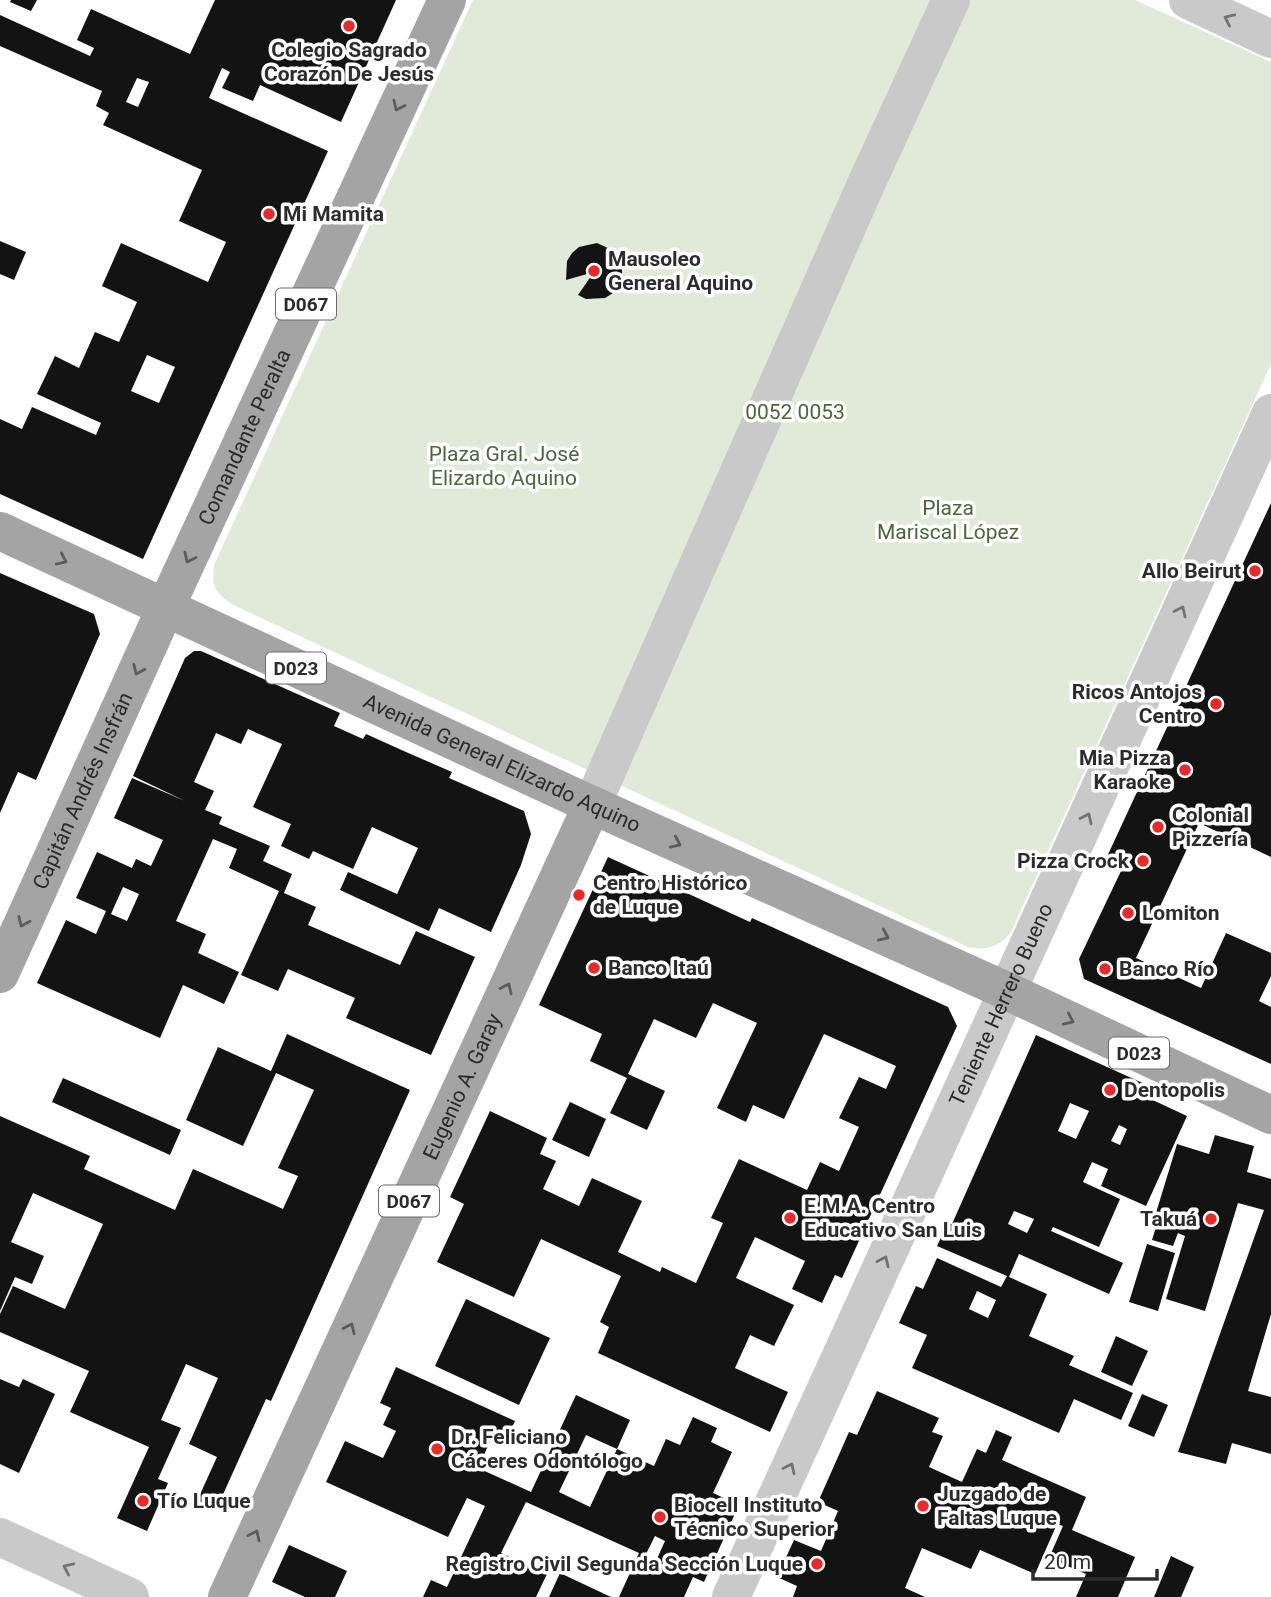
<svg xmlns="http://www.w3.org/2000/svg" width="1271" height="1597" viewBox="0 0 1271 1597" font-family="Roboto,sans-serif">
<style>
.green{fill:#e0ead8}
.building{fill:#131313;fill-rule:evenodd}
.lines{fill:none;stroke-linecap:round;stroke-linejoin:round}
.minor{stroke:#c9c9c9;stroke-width:38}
.major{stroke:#a4a4a4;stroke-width:38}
.oneway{stroke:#737373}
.oneway2{stroke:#5c5c5c}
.poi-dot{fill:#e72a2a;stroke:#fff;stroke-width:2.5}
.labels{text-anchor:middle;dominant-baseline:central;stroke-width:7;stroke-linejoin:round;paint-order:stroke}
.shield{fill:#fff;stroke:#6b6b6b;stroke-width:2}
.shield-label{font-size:19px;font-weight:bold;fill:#2c2c2c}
.poi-label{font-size:21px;font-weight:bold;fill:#2c2c2c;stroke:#fff;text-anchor:start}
.park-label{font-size:21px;fill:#4b6739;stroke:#fff}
.street-label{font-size:21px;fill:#2c2c2c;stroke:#fff}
</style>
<rect width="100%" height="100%" fill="#fff"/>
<path class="green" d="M473,0H1135L1271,62V364L1011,932C999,947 987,951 968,947L231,604C213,590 212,587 214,565Z"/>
<g class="building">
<polygon points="11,0 37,0 31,11 10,2"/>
<path d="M215,0H396L341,122L260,85L253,101L222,88L230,72L222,68L209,98L328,151L143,559L0,494V419L22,429L32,407L96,435L101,423L37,394L55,356L79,368L95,332L119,342L137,302L102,286L121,243L208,282L226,242L179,221L202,170L103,125L109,113L96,106L102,91L0,46V15L90,56L94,48L77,40L91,9L190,54ZM137,78L149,82L138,107L126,102ZM147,355L175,367L159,403L131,391Z"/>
<polygon points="0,241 26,252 14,280 0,274"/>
<polygon points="597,243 614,251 622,268 622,277 613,293 605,298 586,299 578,295 594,272 566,280 567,261 572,253 579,247"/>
<polygon points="1271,503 1271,857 1199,823 1136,958 1201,988 1226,933 1271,953 1271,976 1259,1001 1271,1007 1271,1064 1084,979 1079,959 1122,869 1105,861"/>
<polygon points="0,573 94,614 100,634 36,780 18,772 0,813"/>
<path d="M194,651H201L340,713L334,726L363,739L366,734L406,752L452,772L449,778L524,811L531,834L521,865L491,932L439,908L429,931L340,890L348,872L397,894L418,848L372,827L353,869L313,851L309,859L281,846L291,824L253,807L282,744L248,729L241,744L216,733L194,782L214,791L205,810L222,817L219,824L270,846L263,861L292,874L284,893L316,907L308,925L400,965L416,931L475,957L431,1055L346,1018L355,998L288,969L278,991L241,975L279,891L229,868L237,849L213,839L176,921L206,934L198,953L239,972L224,1004L183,985L160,1038L37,983L66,920L96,934L106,911L76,898L97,852L132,868L136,859L151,866L163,840L114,818L132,778L185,801L133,776L185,658ZM123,887L139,894L127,921L111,914Z"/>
<polygon points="608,857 750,922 752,918 948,1007 957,1026 842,1278 835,1275 822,1303 792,1289 805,1261 755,1237 736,1278 794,1305 774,1346 750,1335 735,1368 788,1392 770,1432 598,1353 609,1327 600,1322 621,1276 541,1239 514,1297 437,1262 464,1204 450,1197 490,1111 547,1138 540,1154 556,1161 543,1189 579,1206 592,1178 642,1201 618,1252 660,1272 662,1267 696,1283 723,1223 711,1218 739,1159 807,1190 820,1162 839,1171 859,1127 839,1118 859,1077 886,1089 896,1066 824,1034 784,1119 753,1105 746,1122 717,1108 757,1023 713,1003 696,1038 654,1019 628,1074 665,1091 647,1130 610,1113 627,1078 590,1061 602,1034 539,1005"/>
<polygon points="287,1034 410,1090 271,1401 266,1399 216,1510 197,1501 217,1457 189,1444 218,1378 186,1364 161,1420 181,1428 158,1479 168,1483 147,1531 117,1518 149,1447 70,1412 89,1371 0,1332 0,1314 13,1286 65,1309 103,1224 33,1193 11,1242 44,1256 32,1284 15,1277 0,1311 0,1116 90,1156 84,1169 175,1210 193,1169 283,1209 298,1176 278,1168 314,1090 276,1073 243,1146 186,1120 218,1047 271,1071"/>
<path d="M1036,1035L1147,1085L1142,1095L1187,1116L1146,1206L1101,1186L1108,1169L1092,1162L1083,1182L1120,1199L1099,1247L1053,1227L1051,1231L1123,1263L1109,1294L1019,1254L1009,1277L1047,1294L1029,1336L1074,1356L1069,1365L1133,1393L1121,1420L1074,1399L1059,1433L912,1368L927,1335L899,1323L916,1286L923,1289L937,1258L1001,1287L1007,1276L937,1246L948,1223L952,1224ZM1070,1103L1089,1111L1076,1139L1058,1131ZM1119,1125L1127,1129L1120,1145L1111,1141ZM1014,1211L1034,1219L1027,1233L1008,1224ZM977,1291L996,1300L988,1318L969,1309Z"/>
<polygon points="63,1078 181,1130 170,1155 52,1102"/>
<polygon points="570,1102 606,1119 589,1157 552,1140"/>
<polygon points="1215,1135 1254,1146 1247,1172 1271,1179 1271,1314 1248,1391 1271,1397 1271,1454 1232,1443 1226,1464 1178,1452 1264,1210 1238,1203 1205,1311 1166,1299 1185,1236 1178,1233 1173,1246 1152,1240 1156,1227 1152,1226 1177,1144 1209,1154"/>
<polygon points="1147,1244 1175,1253 1158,1311 1129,1302"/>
<polygon points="466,1299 550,1338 519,1405 435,1366"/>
<polygon points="1116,1336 1148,1351 1132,1386 1101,1372"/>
<path d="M396,1367L515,1421L506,1440L493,1435L478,1468L531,1492L576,1395L630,1420L617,1449L586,1435L559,1492L590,1507L617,1449L654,1466L666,1439L680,1445L693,1417L717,1428L711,1442L732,1452L713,1493L739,1505L704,1582L693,1577L684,1597H619L639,1553L526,1502L501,1553L547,1574L536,1597H423L431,1580L447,1587L485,1506L467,1498L448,1537L326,1482L345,1441L383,1458L396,1431L383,1425L391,1408L380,1403ZM655,1536L665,1541L656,1561L645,1556Z"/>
<polygon points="0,1379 19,1387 23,1379 55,1394 19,1473 0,1464"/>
<polygon points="877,1391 939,1418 932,1432 943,1436 929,1467 962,1482 977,1449 986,1453 996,1430 1012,1437 1002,1460 1086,1497 1072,1530 1135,1557 1118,1597 1076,1597 1086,1574 1049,1558 1063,1526 1057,1524 1035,1574 980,1550 971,1569 922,1548 905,1588 925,1597 793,1597 797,1586 777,1577 794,1540 821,1551 838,1511 818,1502 849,1432 857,1435"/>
<polygon points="1142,1394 1168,1405 1154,1437 1128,1426"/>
<polygon points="289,1545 347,1571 335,1597 305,1597 272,1582"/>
<polygon points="1171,1556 1194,1567 1181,1597 1154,1597"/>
<polygon points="560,1573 611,1597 549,1597"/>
</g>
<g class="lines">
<g class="minor">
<polyline points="1188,0 1271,39"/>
<polyline points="592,805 867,182 951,0"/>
<polyline points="0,1537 130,1597"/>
<path id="s1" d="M731,1597L1271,413"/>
</g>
<g class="major">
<path id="s2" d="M0,531L592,805L1007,991L1271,1115"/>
<path id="s3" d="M0,974L169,600L447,0"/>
<path id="s4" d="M227,1597L592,805"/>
</g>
</g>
<defs><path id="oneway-chevron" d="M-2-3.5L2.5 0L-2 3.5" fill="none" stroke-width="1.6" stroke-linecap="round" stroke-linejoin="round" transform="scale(1.75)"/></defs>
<g class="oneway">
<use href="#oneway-chevron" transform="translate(1229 19) rotate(-155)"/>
<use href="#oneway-chevron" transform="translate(1181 611) rotate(-65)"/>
<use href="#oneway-chevron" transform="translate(1087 818) rotate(-65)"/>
<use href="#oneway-chevron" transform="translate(884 1261) rotate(-65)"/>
<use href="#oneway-chevron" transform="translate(790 1468) rotate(-65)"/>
<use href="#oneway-chevron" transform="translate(68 1568) rotate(-155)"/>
</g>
<g class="oneway2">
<use href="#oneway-chevron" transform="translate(398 106) rotate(115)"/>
<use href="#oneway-chevron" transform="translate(189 558) rotate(115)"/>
<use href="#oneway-chevron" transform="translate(62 560) rotate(25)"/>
<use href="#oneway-chevron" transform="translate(138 670) rotate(114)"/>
<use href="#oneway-chevron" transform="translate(676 843) rotate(24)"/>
<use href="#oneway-chevron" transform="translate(23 922) rotate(114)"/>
<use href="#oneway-chevron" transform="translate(884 936) rotate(24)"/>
<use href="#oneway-chevron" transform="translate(507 988) rotate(-65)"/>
<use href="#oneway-chevron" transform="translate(1069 1020) rotate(25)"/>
<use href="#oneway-chevron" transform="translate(350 1328) rotate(-65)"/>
<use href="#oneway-chevron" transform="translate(255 1535) rotate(-65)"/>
</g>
<g class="poi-dot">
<circle cx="349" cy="26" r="7"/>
<circle cx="269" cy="214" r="7"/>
<circle cx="594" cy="271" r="7"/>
<circle cx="1255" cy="571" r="7"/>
<circle cx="1216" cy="704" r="7"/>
<circle cx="1185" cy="770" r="7"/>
<circle cx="1158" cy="827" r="7"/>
<circle cx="1143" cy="861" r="7"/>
<circle cx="579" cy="895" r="7"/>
<circle cx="1128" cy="913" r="7"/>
<circle cx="594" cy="968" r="7"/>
<circle cx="1105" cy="969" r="7"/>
<circle cx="1110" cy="1090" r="7"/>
<circle cx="790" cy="1218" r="7"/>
<circle cx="1211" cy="1219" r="7"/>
<circle cx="437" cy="1449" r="7"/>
<circle cx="143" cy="1501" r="7"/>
<circle cx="923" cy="1506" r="7"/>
<circle cx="660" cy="1517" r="7"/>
<circle cx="817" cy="1564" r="7"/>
</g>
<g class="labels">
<g class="shield">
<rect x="276" y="288.5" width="60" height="31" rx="5"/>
<rect x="266" y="652.5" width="60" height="31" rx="5"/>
<rect x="1109" y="1037.5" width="60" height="31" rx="5"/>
<rect x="379" y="1185.5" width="60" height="31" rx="5"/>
</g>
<g class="shield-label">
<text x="306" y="304">D067</text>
<text x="296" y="668">D023</text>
<text x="1139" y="1053">D023</text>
<text x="409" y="1201">D067</text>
</g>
<g class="poi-label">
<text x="349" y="50" text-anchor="middle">Colegio Sagrado<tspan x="349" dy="24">Corazón De Jesús</tspan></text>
<text x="283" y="214">Mi Mamita</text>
<text x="608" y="259">Mausoleo<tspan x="608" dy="24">General Aquino</tspan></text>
<text x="1241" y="571" text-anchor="end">Allo Beirut</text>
<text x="1202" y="692" text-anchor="end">Ricos Antojos<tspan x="1202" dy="24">Centro</tspan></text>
<text x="1171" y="758" text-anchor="end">Mia Pizza<tspan x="1171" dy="24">Karaoke</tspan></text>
<text x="1172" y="815">Colonial<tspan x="1172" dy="24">Pizzería</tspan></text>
<text x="1129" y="861" text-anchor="end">Pizza Crock</text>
<text x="593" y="883">Centro Histórico<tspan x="593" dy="24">de Luque</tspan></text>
<text x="1142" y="913">Lomiton</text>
<text x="608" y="968">Banco Itaú</text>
<text x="1119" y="969">Banco Río</text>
<text x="1124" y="1090">Dentopolis</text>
<text x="804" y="1206">E.M.A. Centro<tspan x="804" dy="24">Educativo San Luis</tspan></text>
<text x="1197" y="1219" text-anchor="end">Takuá</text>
<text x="451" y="1437">Dr. Feliciano<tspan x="451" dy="24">Cáceres Odontólogo</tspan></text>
<text x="937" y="1494">Juzgado de<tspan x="937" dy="24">Faltas Luque</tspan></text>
<text x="157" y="1501">Tío Luque</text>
<text x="674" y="1505">Biocell Instituto<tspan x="674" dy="24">Técnico Superior</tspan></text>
<text x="803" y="1564" text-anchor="end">Registro Civil Segunda Sección Luque</text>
</g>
<g class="park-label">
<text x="795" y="412">0052 0053</text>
<text x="504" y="454">Plaza Gral. José<tspan x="504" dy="24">Elizardo Aquino</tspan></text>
<text x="948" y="508">Plaza<tspan x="948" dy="24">Mariscal López</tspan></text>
</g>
<g class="street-label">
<text stroke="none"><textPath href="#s3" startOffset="590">Comandante Peralta</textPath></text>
<text stroke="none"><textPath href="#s2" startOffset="553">Avenida General Elizardo Aquino</textPath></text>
<text stroke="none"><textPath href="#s3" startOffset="201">Capitán Andrés Insfrán</textPath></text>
<text stroke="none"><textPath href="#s1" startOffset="651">Teniente Herrero Bueno</textPath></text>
<text stroke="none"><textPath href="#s4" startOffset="562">Eugenio A. Garay</textPath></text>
</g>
</g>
<path d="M1033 1569v10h124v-10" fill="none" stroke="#2c2c2c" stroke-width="3.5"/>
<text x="1044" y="1569" font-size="21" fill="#2c2c2c" stroke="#ffffff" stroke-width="5" paint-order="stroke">20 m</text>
</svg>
